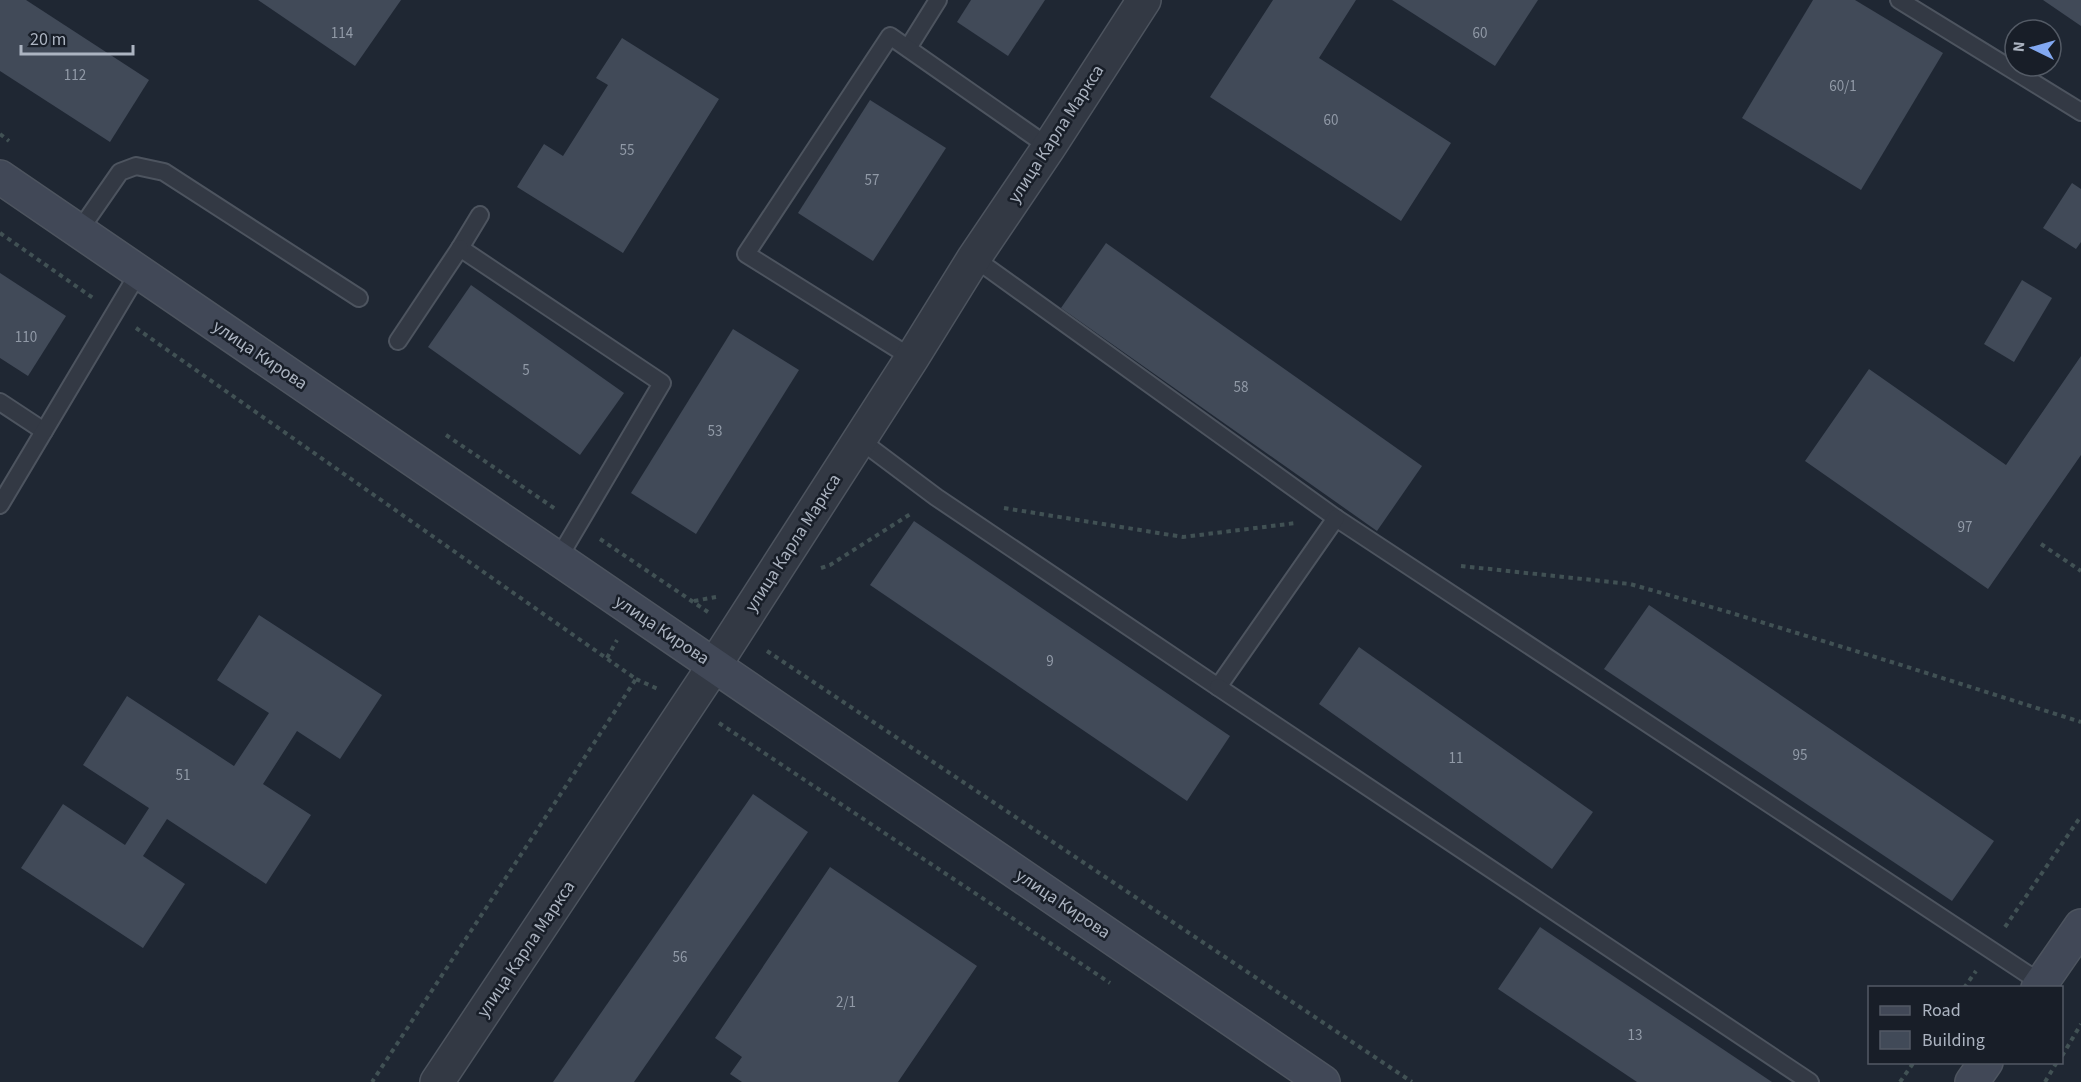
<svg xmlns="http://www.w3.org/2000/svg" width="2081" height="1082" viewBox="0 0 2081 1082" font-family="'Source Sans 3',sans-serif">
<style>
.building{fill:#414a58}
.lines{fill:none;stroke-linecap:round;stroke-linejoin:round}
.lane-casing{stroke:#4d545f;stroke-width:20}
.street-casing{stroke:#4d545f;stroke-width:36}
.secondary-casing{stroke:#4d545f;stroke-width:36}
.path{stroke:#415154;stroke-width:4;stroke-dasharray:4.5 4.5;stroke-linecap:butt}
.lane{stroke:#333944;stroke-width:16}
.street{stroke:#333944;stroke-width:33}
.secondary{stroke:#414857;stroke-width:33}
.labels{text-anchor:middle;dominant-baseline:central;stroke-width:5;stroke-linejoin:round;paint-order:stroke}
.number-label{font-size:15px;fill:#919aa7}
.street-label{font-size:18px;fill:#acb4c1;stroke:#181e28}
</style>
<rect width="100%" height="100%" fill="#1f2733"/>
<g class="building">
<polygon points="0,0 26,0 149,80 110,142 0,71"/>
<polygon points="258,0 401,0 355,66"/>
<polygon points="971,0 1045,0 1008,56 957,22"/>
<polygon points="1273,0 1356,0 1319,58 1451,143 1401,221 1210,97"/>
<polygon points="1392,0 1538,0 1495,66"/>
<polygon points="1813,0 1855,0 1943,53 1861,190 1742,118"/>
<polygon points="2043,0 2081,0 2081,26"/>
<polygon points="622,38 719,99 623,253 517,187 544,144 563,156 608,85 596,78"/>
<polygon points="870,100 946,148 873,261 798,213"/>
<polygon points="2072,183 2081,189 2081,242 2076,249 2043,228"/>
<polygon points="1106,243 1422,466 1377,531 1061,308"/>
<polygon points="0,273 66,316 28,376 0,358"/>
<polygon points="2022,280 2052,298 2014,362 1984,344"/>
<polygon points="471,285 624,393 580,455 428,347"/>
<polygon points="733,329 799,370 696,534 631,493"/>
<polygon points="2081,356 2081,455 1988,589 1805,461 1869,369 2006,465"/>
<polygon points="914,521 1230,736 1187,801 870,585"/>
<polygon points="1649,605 1994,841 1952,901 1604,669"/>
<polygon points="259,615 382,695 340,759 297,731 263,784 311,815 266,884 167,819 143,856 185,884 143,948 21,868 63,804 125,845 149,808 83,765 127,696 234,766 269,713 217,680"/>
<polygon points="1359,647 1593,812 1552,869 1319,704"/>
<polygon points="753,794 808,832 634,1082 553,1082"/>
<polygon points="830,867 977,966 898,1082 742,1082 730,1074 742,1057 715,1038"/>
<polygon points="1540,927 1772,1082 1637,1082 1498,989"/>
</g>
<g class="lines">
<defs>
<g id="lane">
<polyline points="1899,0 2081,112"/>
<polyline points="908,48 938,0"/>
<polyline points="480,215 460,248 662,383 558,559"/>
<polyline points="79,231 120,172 136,166 164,172 359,298"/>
<polyline points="974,258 1336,518 2041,983"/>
<polyline points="398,341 460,248"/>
<polyline points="912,358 746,254 890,36 1049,147"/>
<polyline points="0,402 44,431"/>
<polyline points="860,440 936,497 1218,687 1336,518"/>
<polyline points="0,505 139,272"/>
<polyline points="1218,687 1810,1082"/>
</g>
<polyline id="street" points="437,1082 714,666 912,358 974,258 1049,147 1144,0"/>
<g id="secondary">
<polyline points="0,177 1323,1082"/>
<polyline points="2038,988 2081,926"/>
<polyline points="1972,1082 1986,1062"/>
</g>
</defs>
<use href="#lane" class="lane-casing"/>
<use href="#street" class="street-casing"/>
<use href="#secondary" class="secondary-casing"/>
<g class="path">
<polyline points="0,134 9,141"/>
<polyline points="0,233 93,298"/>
<polyline points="136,328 636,679 372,1082"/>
<polyline points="446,435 557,510"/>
<polyline points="1004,508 1183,537 1296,523"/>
<polyline points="600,539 708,612"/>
<polyline points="2041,544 2081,571"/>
<polyline points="1461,566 1630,584 1725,611 1898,664 2081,722"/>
<polyline points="821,568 830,565 912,513"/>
<polyline points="694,601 716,597"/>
<polyline points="767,651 1412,1082"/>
<polyline points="607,658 617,640"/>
<polyline points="636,679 658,689"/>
<polyline points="719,723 1110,983"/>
<polyline points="2005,927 2081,816"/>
<polyline points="1964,988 1976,971"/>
<polyline points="2062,1056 2081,1024"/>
<polyline points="1900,1082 1914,1062"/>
<polyline points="2045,1082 2057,1062"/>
</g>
<use href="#lane" class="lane"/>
<use href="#street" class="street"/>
<use href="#secondary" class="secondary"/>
</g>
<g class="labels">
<g class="number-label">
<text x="342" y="33">114</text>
<text x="1480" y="33">60</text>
<text x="75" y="75">112</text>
<text x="1843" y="86">60/1</text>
<text x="1331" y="120">60</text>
<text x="627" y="150">55</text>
<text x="872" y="180">57</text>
<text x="26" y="337">110</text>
<text x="526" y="370">5</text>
<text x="1241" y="387">58</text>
<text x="715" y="431">53</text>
<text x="1965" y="527">97</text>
<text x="1050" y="661">9</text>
<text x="1800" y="755">95</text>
<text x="1456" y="758">11</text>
<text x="183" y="775">51</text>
<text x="680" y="957">56</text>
<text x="846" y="1002">2/1</text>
<text x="1635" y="1035">13</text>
</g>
<g class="street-label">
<text transform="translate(1056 134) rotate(-57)">улица Карла Маркса</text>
<text transform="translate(260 355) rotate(34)">улица Кирова</text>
<text transform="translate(793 543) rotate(-57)">улица Карла Маркса</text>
<text transform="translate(662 630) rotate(34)">улица Кирова</text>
<text transform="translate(1063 904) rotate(34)">улица Кирова</text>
<text transform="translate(526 949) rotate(-56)">улица Карла Маркса</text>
</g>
</g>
<rect x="1868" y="986" width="195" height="78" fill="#181e28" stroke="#535a65" stroke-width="1.5"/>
<rect x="1880" y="1006" width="30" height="9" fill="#414857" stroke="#535a65" stroke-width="1.5"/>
<text x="1922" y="1016" font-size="18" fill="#acb4c1">Road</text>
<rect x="1880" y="1031" width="30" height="18" fill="#414a58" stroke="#535a65" stroke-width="1.5"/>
<text x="1922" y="1046" font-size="18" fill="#acb4c1">Building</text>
<g transform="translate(2033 48) rotate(275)"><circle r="28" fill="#181e28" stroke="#535a65" stroke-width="1.5"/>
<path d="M0-4.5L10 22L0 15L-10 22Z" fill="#82a8f1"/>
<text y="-9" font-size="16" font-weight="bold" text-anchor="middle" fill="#acb4c1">N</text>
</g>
<path d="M21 45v9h112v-9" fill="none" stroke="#acb4c1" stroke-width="3"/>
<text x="30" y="45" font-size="18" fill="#acb4c1" stroke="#181e28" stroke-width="4.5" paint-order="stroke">20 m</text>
</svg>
